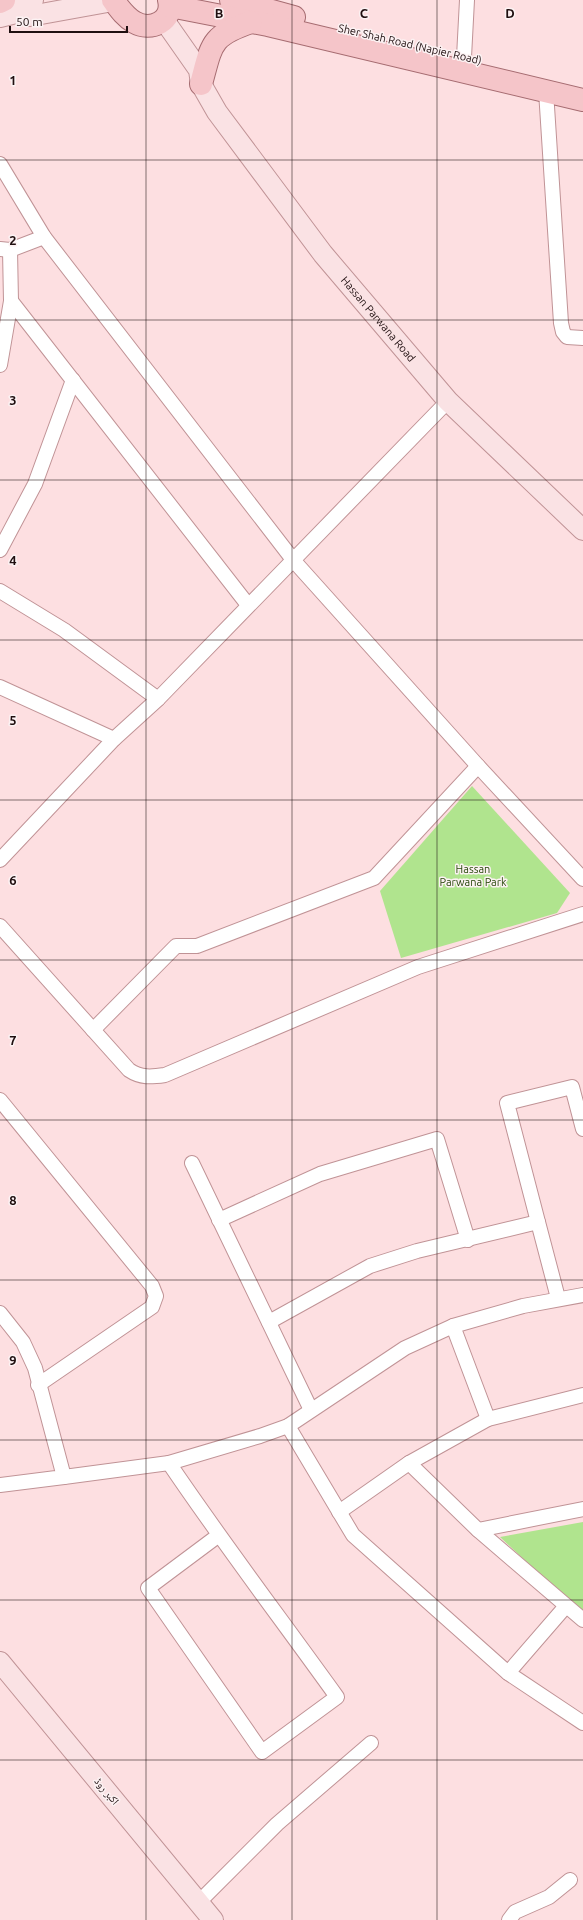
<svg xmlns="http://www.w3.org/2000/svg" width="583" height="1920" viewBox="0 0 583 1920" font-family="Ubuntu,'Noto Naskh Arabic',sans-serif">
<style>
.green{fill:#b0e48e}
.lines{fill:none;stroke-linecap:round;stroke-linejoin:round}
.minor-casing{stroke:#c09396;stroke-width:16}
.secondary-casing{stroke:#c09396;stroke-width:22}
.primary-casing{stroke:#a66c71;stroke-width:24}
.minor{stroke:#fff;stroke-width:14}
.secondary{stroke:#fae2e4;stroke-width:20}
.primary{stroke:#f5c5c9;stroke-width:22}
.grid{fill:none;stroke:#1f0f10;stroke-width:1;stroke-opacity:0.55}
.labels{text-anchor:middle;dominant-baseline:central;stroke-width:3;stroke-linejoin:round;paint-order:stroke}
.street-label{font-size:11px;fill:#1f0f10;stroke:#fcf2f3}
.park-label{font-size:11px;fill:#28480b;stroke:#fcf2f3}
.grid-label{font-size:13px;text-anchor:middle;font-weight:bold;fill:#1f0f10;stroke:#fcf2f3;stroke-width:3;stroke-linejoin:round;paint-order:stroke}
</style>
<rect width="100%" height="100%" fill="#fddfe1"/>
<g class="green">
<polygon points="472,786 570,893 557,913 401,958 380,891"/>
<polygon points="583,1522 583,1615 500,1537"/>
</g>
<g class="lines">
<defs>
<g id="minor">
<polyline points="464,57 467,0"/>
<polyline points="546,91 561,323 563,332 567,337 583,338"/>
<polyline points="0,164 44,237 294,561 478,766 583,879"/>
<polyline points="0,249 10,250 44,237"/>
<polyline points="11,301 248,605"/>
<polyline points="0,365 11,301 10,250"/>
<polyline points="0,550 35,484 73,380"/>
<polyline points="0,591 64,630 158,699"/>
<polyline points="0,687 114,739"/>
<polyline points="0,860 114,739 158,699 448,401"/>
<path d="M0,926L129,1070C141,1078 151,1077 165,1075L418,967L583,914"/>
<polyline points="93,1030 176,946 197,946 374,878 478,766"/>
<polyline points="0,1100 152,1286 156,1296 152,1307 38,1385"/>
<polyline points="192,1163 311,1410"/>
<polyline points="219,1220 320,1174 437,1139 468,1240"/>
<polyline points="538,1222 507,1103 572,1087 583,1129"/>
<polyline points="0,1313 23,1342 35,1368 64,1477 0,1485"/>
<polyline points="269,1322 370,1266 417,1251 538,1222 558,1298"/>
<polyline points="453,1326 488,1419"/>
<polyline points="583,1395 488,1419 409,1463 478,1530 583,1509"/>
<polyline points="288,1426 353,1535 508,1673 583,1723"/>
<path d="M169,1463C223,1543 281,1619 337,1697L262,1752L148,1588L219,1535"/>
<polyline points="64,1477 169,1463 260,1436 288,1426 405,1348 453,1326 523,1306 583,1295"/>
<polyline points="339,1512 409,1463"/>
<polyline points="478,1530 583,1620"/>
<polyline points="508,1673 566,1606"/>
<polyline points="199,1902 277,1824 371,1743"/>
<polyline points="509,1920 515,1912 549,1897 570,1880"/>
</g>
<g id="secondary">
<polyline points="16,13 28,1 33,0"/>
<polyline points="0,17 16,13 30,16 113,1"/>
<path id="s1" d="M164,20L199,70L201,84L217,112L323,254L448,401L583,530"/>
<polyline points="0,1662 213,1920"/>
</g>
<g id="primary">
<path d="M113,0C119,8 125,17 134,22C151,32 174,21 169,0"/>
<polyline points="231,0 294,17"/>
<polyline points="0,2 4,0"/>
<polyline points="170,6 268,25 583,100"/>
<path d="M201,84C212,44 210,36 251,22"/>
</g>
</defs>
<use href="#minor" class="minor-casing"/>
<use href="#secondary" class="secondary-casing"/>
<use href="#primary" class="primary-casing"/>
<use href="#minor" class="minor"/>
<use href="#secondary" class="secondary"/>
<use href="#primary" class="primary"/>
</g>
<path class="grid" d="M146,0V1920M292,0V1920M437,0V1920M0,160H583M0,320H583M0,480H583M0,640H583M0,800H583M0,960H583M0,1120H583M0,1280H583M0,1440H583M0,1600H583M0,1760H583"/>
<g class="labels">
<g class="street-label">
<text transform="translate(410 44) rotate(13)">Sher Shah Road (Napier Road)</text>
<text stroke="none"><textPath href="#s1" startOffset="370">Hassan Parwana Road</textPath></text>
<text transform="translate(107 1791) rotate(50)">اکبر روڈ</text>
</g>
<g class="park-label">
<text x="473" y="869">Hassan<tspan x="473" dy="13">Parwana Park</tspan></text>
</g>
</g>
<g class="grid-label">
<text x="219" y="18">B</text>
<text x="364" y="18">C</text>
<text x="510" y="18">D</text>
<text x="13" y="85">1</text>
<text x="13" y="245">2</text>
<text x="13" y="405">3</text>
<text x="13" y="565">4</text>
<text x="13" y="725">5</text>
<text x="13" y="885">6</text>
<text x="13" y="1045">7</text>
<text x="13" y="1205">8</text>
<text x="13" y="1365">9</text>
</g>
<path d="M10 26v6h117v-6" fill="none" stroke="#1f0f10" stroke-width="2"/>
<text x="16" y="26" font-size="12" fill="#1f0f10" stroke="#fcf2f3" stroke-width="3" paint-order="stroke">50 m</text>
</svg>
